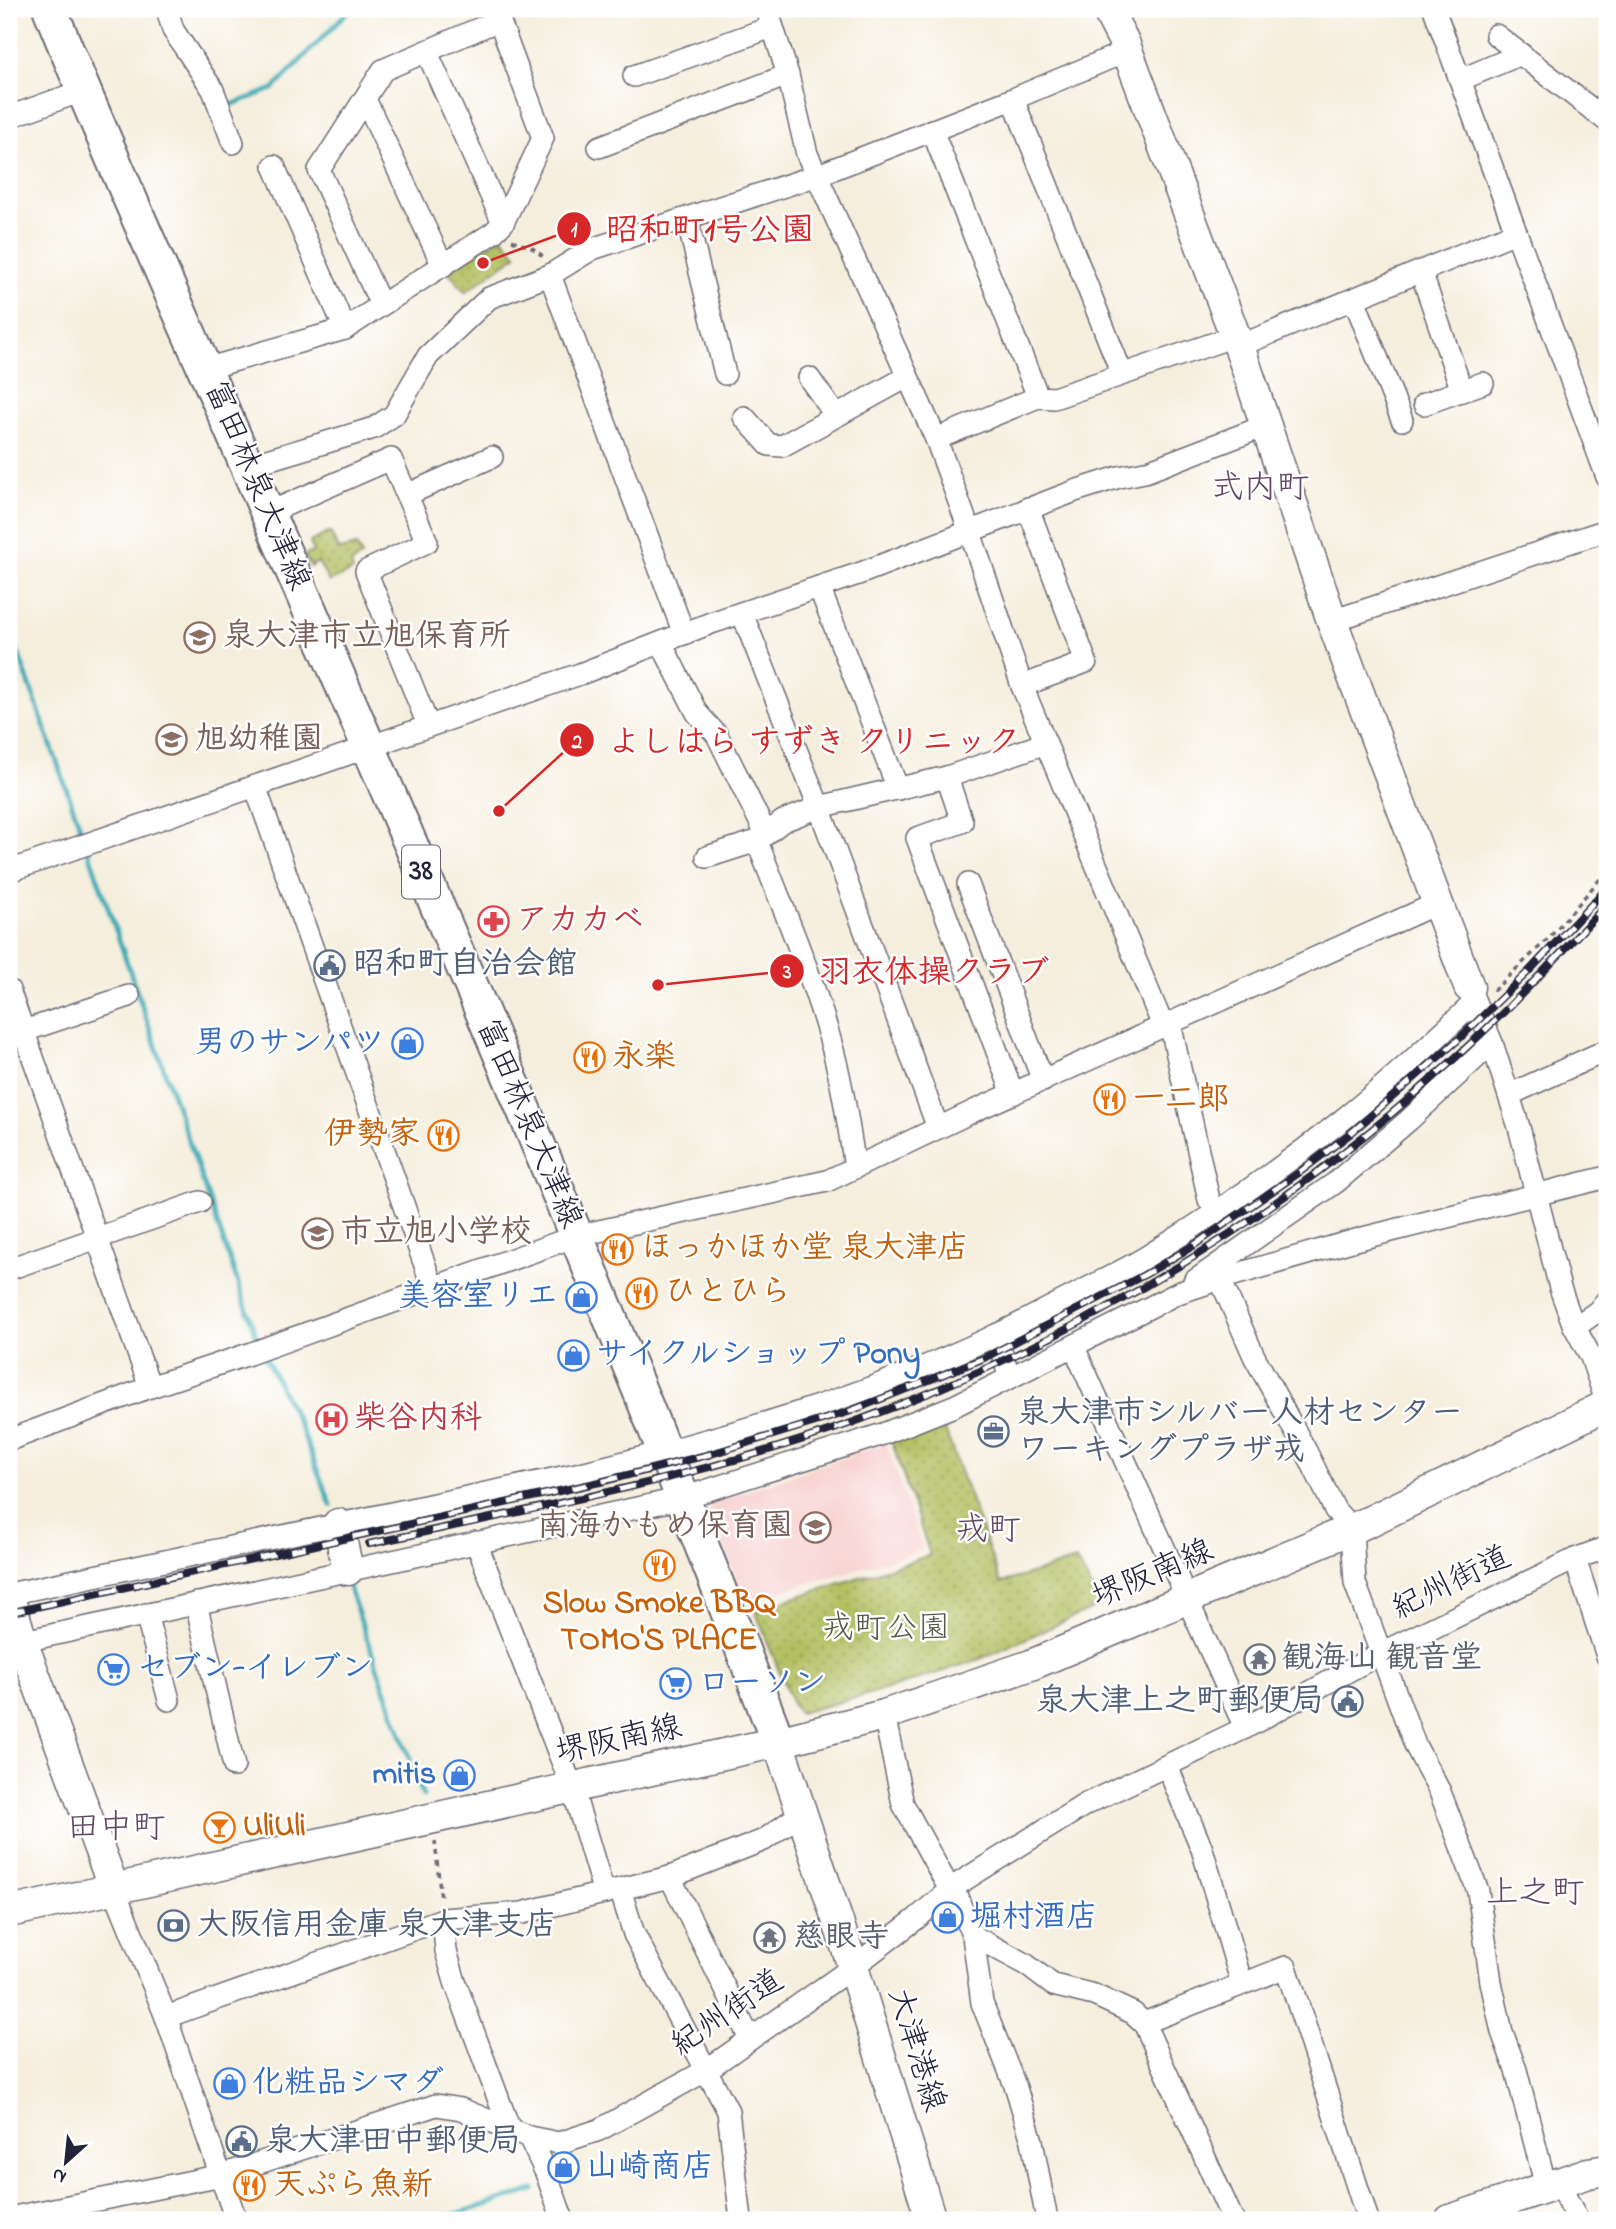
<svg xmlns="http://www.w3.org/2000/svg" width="1616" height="2229" viewBox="0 0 1616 2229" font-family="'Indie Flower','Klee One',sans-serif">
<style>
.built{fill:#f7d0cf}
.park{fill:url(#park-dots);stroke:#6a714e;stroke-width:2}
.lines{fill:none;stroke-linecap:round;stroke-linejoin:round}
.stream{stroke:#39aab5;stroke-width:5}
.street-casing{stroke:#6c6974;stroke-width:24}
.secondary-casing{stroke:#6c6974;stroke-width:33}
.primary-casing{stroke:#6c6974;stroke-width:37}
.path{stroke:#6c6974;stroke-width:3.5;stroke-dasharray:5 5;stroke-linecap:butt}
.street{stroke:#fff;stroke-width:21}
.secondary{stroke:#fff;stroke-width:30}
.primary{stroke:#fff;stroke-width:33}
.rail-casing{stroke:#22223b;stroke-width:8}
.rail{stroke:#fff;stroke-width:5;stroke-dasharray:16;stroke-linecap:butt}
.labels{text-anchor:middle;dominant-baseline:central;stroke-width:5;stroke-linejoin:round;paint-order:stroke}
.shield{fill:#fff;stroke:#646476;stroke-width:2}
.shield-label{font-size:30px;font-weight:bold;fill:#22223b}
.street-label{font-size:32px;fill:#22223b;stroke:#fff}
.education-label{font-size:32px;font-weight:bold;fill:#785e54;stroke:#fff;text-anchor:start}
.health-label{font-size:32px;font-weight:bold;fill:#be3a42;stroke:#fff;text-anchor:start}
.service-label{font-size:32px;font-weight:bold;fill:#4e5e75;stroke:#fff;text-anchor:start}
.shop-label{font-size:32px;font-weight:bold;fill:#366cbe;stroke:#fff;text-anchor:start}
.food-label{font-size:32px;font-weight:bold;fill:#c56008;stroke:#fff;text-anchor:start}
.park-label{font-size:32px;fill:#555949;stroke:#fff}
.worship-label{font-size:32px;font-weight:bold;fill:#5b616d;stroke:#fff;text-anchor:start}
.neighbourhood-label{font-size:33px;fill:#614763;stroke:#fff}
.leader{fill:none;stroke:#d62828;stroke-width:2.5}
.callout-dot{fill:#d62828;stroke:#fff;stroke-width:2.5}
.mark-label{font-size:21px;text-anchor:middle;font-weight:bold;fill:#fff}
.callout-label{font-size:33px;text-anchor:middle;font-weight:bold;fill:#d62828;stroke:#fff;stroke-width:5;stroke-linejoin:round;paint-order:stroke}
</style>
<defs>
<pattern id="park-dots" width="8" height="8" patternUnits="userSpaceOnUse" patternTransform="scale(1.75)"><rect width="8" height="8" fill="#b3c062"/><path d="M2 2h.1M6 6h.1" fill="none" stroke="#919c52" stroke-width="1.8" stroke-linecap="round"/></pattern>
</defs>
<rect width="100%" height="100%" fill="#fff"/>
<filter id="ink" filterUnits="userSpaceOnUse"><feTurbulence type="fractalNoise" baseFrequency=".0143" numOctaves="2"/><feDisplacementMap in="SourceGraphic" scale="14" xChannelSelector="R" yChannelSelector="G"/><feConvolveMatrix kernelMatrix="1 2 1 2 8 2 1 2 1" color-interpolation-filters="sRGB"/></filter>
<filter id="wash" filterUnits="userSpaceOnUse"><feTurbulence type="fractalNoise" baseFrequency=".00686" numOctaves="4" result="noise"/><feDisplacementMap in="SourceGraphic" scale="28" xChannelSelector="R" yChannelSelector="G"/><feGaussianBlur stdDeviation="1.57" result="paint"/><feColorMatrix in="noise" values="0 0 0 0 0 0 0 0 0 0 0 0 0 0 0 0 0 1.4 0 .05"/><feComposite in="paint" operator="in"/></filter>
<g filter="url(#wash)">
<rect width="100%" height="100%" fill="#f5eedd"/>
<polygon class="built" points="886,1443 923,1550 743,1602 709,1504"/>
<g class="park">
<polygon points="502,237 517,255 465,292 448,271"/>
<polygon points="330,532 339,550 357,546 362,556 351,564 353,571 329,582 318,562 311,567 304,555 313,552 310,542"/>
<polygon points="941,1419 1001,1583 1076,1560 1101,1605 980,1659 895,1687 799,1713 792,1704 755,1610 930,1555 891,1439"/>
</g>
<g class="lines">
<g class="stream">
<polyline points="228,106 273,89 350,9"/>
<polyline points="9,627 84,838"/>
<polyline points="87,847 259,1344"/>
<polyline points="263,1353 300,1426 331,1505"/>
<polyline points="348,1585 423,1796"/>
<polyline points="437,2220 534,2190"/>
</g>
</g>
</g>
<g filter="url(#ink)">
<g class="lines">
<defs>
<g id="street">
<polyline points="167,9 173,30 213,90 233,143"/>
<polyline points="767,9 788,75 807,154 936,439 970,532 1022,686 1163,1026"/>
<polyline points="1434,9 1516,232"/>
<polyline points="1496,35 1607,121"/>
<polyline points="427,52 503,223"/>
<polyline points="634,76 772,27"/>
<polyline points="1460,80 1521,54"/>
<polyline points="365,99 443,266"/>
<polyline points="1013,99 1122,374"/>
<polyline points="9,117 82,91"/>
<polyline points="932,130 1038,397"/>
<polyline points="599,147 788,75"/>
<polyline points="274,166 345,329"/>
<polyline points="687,219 725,374"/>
<polyline points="1421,272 1462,391"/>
<polyline points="550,275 684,634"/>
<polyline points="1354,299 1402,420"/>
<polyline points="381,305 319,170 383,70 499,20"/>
<polyline points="1239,346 1516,232 1607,477"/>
<polyline points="205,369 345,329 494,232 503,223 543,138 495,9"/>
<polyline points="809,378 836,416"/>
<polyline points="1424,404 1483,383"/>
<polyline points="744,417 769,445 782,446 907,377"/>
<polyline points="936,439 1038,397 1054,398 1235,336"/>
<polyline points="247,466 374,428 394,415 428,356 489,298 550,275 592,249 818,175 1013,99 1127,51"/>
<polyline points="406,495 492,457"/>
<polyline points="268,513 391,459 427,542 366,571 428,725"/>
<polyline points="819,587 898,789"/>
<polyline points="742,613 819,807 938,1128"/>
<polyline points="1332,621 1607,530"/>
<polyline points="661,643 697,713 717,735 766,834"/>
<polyline points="1022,686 1086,662 1028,508"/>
<polyline points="947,777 962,822 917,838 1013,1094"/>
<polyline points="255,786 433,1288"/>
<path d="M757,841C782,906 810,970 829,1036C842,1079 848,1123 855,1167"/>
<polyline points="707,857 757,841 783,821 819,807 947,777 1046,743"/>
<polyline points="9,871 580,674 711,623 861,573 1075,491 1119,477 1145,472 1265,426"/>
<polyline points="968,884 1043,1081"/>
<polyline points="9,990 150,1387"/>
<polyline points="1471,992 1492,1043 1519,1127 1560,1288 1573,1324 1591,1357 1607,1404"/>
<polyline points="1170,1023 1209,1200"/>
<polyline points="9,1036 129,996"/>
<polyline points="1509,1095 1607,1050"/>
<polyline points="9,1269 200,1202"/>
<polyline points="1220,1279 1254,1356 1306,1451 1335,1510 1352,1529 1355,1583 1415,1745 1440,1792 1478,1891 1491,1982 1502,2032 1516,2070 1546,2187"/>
<polyline points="1194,1281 1335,1183 1409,1120 1492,1043"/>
<polyline points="1575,1327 1598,1311 1607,1300"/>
<polyline points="996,1335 1010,1378"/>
<polyline points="1074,1347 1245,1728"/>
<polyline points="9,1440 150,1387 249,1354 576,1236 827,1181 976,1110 1438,903"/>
<polyline points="476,1542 572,1787 604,1893"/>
<polyline points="1575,1559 1607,1656"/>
<path d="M9,1594L581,1473C723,1438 864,1398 996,1335C1020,1324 1043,1311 1067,1299C1093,1285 1121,1272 1146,1257C1213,1216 1279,1170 1341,1121C1388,1084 1431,1043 1475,1002"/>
<polyline points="196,1603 234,1766"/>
<polyline points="146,1614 169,1700"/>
<polyline points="10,1644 683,1498 883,1434 954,1406 1178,1293 1220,1279 1359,1239 1607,1177"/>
<polyline points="884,1715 903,1804 945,1881 953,1887 973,1936 982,2003 1016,2088 1032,2141 1047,2220"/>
<polyline points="1167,1766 1202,1849 1242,1984"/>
<polyline points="670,1877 764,1840 802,1813"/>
<polyline points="114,1889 166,2017 236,2220"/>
<polyline points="443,1919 446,1951 455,1982 510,2130"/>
<polyline points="973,1936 1024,1963 1053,1985 1094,1995 1133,2013 1144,2023 1233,2220"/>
<polyline points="166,2017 443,1919 522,1913 620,1889"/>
<polyline points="1144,2023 1286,1967 1368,2220"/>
<polyline points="529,2137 546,2173 563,2220"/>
<polyline points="1558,2183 1578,2220"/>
<polyline points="9,2218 222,2175 436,2105 461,2109 529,2137 559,2143 599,2130 705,2071 853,1967 916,1919 953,1887 1086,1804 1245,1728 1381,1653 1575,1559 1607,1547"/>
<polyline points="741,2220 728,2111 634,1934 620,1889 670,1877 750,2039"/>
</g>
<g id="secondary">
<polyline points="1107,9 1124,42 1239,346 1332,621 1469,987"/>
<polyline points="338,1524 348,1570"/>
<polyline points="9,1597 22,1641 114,1889"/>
<polyline points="778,1742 853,1967 931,2220"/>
<polyline points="9,1912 778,1742 884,1715 1031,1665 1370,1521 1607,1405"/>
<polyline points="1450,2220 1588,2173 1607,2170"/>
</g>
<path id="primary" d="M50,9C118,178 195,344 267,512C444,919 620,1327 778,1742"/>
</defs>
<use href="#street" class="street-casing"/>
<use href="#secondary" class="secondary-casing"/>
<use href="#primary" class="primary-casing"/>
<g class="path">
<polyline points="512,240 534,249 545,258"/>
<polyline points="1493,991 1549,938 1607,871"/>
<polyline points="435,1841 441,1900"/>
</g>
<use href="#street" class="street"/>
<use href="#secondary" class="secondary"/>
<use href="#primary" class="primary"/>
<defs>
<g id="rail">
<path d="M369,1544C531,1509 698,1478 854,1422C1082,1340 1290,1212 1467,1047C1516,1002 1561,953 1607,904"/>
<polyline points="9,1613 600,1482 711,1454 848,1412 982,1359 1146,1274 1196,1244 1300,1172 1351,1133 1459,1039 1530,970 1607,888"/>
</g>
</defs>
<use href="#rail" class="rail-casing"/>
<use href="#rail" class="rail"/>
</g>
</g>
<defs>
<symbol id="school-ring" viewBox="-11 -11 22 22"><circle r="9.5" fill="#fff" stroke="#8d6e63" stroke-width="1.5"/><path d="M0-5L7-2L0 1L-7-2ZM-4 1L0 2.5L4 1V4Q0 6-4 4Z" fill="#8d6e63"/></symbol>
<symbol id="pharmacy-ring" viewBox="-11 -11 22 22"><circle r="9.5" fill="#fff" stroke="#e0444e" stroke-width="1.5"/><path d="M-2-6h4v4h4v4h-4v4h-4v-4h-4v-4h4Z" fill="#e0444e"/></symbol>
<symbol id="civic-ring" viewBox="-11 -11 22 22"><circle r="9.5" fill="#fff" stroke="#5c6f8a" stroke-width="1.5"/><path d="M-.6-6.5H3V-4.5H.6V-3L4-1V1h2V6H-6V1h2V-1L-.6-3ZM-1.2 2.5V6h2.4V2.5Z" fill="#5c6f8a"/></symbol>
<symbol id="shop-ring" viewBox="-11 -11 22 22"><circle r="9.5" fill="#fff" stroke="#3f7fe0" stroke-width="1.5"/><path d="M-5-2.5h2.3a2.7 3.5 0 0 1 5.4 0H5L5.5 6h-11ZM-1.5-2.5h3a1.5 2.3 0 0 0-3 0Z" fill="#3f7fe0"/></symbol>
<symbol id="restaurant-ring" viewBox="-11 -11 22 22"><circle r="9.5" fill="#fff" stroke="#e8710a" stroke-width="1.5"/><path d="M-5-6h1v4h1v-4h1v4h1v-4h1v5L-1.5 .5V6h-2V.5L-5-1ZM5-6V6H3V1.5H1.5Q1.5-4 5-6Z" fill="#e8710a"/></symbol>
<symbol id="hospital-ring" viewBox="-11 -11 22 22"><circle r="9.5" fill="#fff" stroke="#e0444e" stroke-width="1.5"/><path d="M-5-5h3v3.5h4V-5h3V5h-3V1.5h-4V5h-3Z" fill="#e0444e"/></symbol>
<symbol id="office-ring" viewBox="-11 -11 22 22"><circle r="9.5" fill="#fff" stroke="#5c6f8a" stroke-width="1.5"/><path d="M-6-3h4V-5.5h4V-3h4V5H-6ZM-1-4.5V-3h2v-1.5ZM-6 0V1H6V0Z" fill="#5c6f8a"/></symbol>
<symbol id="temple-ring" viewBox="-11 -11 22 22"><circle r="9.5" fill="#fff" stroke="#6b7280" stroke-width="1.5"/><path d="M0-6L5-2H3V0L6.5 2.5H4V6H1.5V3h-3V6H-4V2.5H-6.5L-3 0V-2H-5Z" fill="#6b7280"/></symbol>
<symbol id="supermarket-ring" viewBox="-11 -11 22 22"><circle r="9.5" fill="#fff" stroke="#3f7fe0" stroke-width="1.5"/><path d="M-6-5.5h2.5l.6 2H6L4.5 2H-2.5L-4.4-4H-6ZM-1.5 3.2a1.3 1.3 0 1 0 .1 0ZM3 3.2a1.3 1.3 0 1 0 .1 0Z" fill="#3f7fe0"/></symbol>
<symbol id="bar-ring" viewBox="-11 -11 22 22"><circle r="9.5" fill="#fff" stroke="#e8710a" stroke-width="1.5"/><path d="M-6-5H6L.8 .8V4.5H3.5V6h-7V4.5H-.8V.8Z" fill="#e8710a"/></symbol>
<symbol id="bank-ring" viewBox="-11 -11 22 22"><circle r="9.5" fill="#fff" stroke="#5c6f8a" stroke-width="1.5"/><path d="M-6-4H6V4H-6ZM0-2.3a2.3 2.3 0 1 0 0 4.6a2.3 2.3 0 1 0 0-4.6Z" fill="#5c6f8a"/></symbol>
</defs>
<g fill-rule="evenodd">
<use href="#school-ring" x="182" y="620" width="35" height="35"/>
<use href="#school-ring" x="154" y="722" width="35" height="35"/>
<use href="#pharmacy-ring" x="476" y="904" width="35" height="35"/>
<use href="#civic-ring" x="312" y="948" width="35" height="35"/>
<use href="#shop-ring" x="390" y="1026" width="35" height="35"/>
<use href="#restaurant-ring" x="572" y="1040" width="35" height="35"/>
<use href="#restaurant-ring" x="1092" y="1082" width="35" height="35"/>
<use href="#restaurant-ring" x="426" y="1118" width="35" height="35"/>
<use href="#school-ring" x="300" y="1216" width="35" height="35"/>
<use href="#restaurant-ring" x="600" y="1232" width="35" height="35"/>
<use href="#restaurant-ring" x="624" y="1276" width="35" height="35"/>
<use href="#shop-ring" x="564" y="1280" width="35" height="35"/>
<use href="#shop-ring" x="556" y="1338" width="35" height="35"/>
<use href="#hospital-ring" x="314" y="1402" width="35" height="35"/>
<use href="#office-ring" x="976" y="1414" width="35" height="35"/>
<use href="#school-ring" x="798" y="1510" width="35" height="35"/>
<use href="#restaurant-ring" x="642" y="1548" width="35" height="35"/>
<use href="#temple-ring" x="1242" y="1642" width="35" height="35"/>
<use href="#supermarket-ring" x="96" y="1652" width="35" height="35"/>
<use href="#supermarket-ring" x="658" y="1666" width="35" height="35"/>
<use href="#civic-ring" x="1330" y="1684" width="35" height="35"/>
<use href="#shop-ring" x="442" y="1758" width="35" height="35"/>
<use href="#bar-ring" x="202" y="1810" width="35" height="35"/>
<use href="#shop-ring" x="930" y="1900" width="35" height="35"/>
<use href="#bank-ring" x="156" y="1908" width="35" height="35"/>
<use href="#temple-ring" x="752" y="1920" width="35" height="35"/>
<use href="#shop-ring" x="212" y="2066" width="35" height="35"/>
<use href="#civic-ring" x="224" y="2124" width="35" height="35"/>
<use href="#shop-ring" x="546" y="2150" width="35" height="35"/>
<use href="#restaurant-ring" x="232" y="2168" width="35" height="35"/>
</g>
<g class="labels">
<rect class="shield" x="402" y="845.5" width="38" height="53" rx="5"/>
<g class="shield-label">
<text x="421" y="872">38</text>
</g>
<g class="street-label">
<text transform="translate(256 486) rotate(67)">富田林泉大津線</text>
<text transform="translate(528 1124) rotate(67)">富田林泉大津線</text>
<text transform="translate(1153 1575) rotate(-23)">堺阪南線</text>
<text transform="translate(1452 1584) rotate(-26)">紀州街道</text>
<text transform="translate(619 1741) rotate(-12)">堺阪南線</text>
<text transform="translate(728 2014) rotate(-34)">紀州街道</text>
<text transform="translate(915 2050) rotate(73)">大津港線</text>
</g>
<g class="education-label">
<text x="223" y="637">泉大津市立旭保育所</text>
<text x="195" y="740">旭幼稚園</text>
<text x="340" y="1233">市立旭小学校</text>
<text x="793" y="1527" text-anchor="end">南海かもめ保育園</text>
</g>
<g class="health-label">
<text x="516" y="921">アカカベ</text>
<text x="354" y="1419">柴谷内科</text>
</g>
<g class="service-label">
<text x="353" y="965">昭和町自治会館</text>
<text x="1017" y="1414">泉大津市シルバー人材センター<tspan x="1017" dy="37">ワーキングプラザ戎</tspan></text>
<text x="1324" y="1702" text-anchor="end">泉大津上之町郵便局</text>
<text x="197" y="1926">大阪信用金庫 泉大津支店</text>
<text x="265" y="2142">泉大津田中郵便局</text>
</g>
<g class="shop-label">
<text x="385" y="1044" text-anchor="end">男のサンパツ</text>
<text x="558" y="1297" text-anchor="end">美容室リエ</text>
<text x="596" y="1355">サイクルショップ Pony</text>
<text x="137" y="1669">セブン-イレブン</text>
<text x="698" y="1684">ローソン</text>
<text x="436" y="1775" text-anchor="end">mitis</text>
<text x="970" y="1918">堀村酒店</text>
<text x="252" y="2084">化粧品シマダ</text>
<text x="586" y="2168">山崎商店</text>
</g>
<g class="food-label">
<text x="612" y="1058">永楽</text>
<text x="1133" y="1100">一二郎</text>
<text x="420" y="1135" text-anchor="end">伊勢家</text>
<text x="641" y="1249">ほっかほか堂 泉大津店</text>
<text x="664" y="1293">ひとひら</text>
<text x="659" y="1604" text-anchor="middle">Slow Smoke BBQ<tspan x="659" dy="37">TOMO'S PLACE</tspan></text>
<text x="243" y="1827">UliUli</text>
<text x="273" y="2186">天ぷら魚新</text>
</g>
<g class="park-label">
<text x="886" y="1629">戎町公園</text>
</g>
<g class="worship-label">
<text x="1282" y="1659">観海山 観音堂</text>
<text x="793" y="1938">慈眼寺</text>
</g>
<g class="neighbourhood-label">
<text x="1260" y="489">式内町</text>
<text x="988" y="1531">戎町</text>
<text x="116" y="1829">田中町</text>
<text x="1535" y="1894">上之町</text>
</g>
</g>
<path class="leader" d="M483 263L574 229M499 811L577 740M658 985L787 971"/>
<g class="callout-dot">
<circle cx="483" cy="263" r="7"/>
<circle cx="499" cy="811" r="7"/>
<circle cx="658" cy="985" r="7"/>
<circle cx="574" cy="229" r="18"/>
<circle cx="577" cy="740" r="18"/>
<circle cx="787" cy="971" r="18"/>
</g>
<g class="mark-label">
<text x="574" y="236">1</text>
<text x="577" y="748">2</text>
<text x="787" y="978">3</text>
</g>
<g class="callout-label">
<text x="710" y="240">昭和町1号公園</text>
<text x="814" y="752">よしはら すずき クリニック</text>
<text x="934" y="982">羽衣体操クラブ</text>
</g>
<rect width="1616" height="2229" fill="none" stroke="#fff" stroke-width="35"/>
<g transform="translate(66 2162) rotate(207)" stroke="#ffffff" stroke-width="5" paint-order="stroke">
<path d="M0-5L12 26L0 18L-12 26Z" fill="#22223b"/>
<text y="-10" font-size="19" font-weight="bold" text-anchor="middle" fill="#22223b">N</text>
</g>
</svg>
